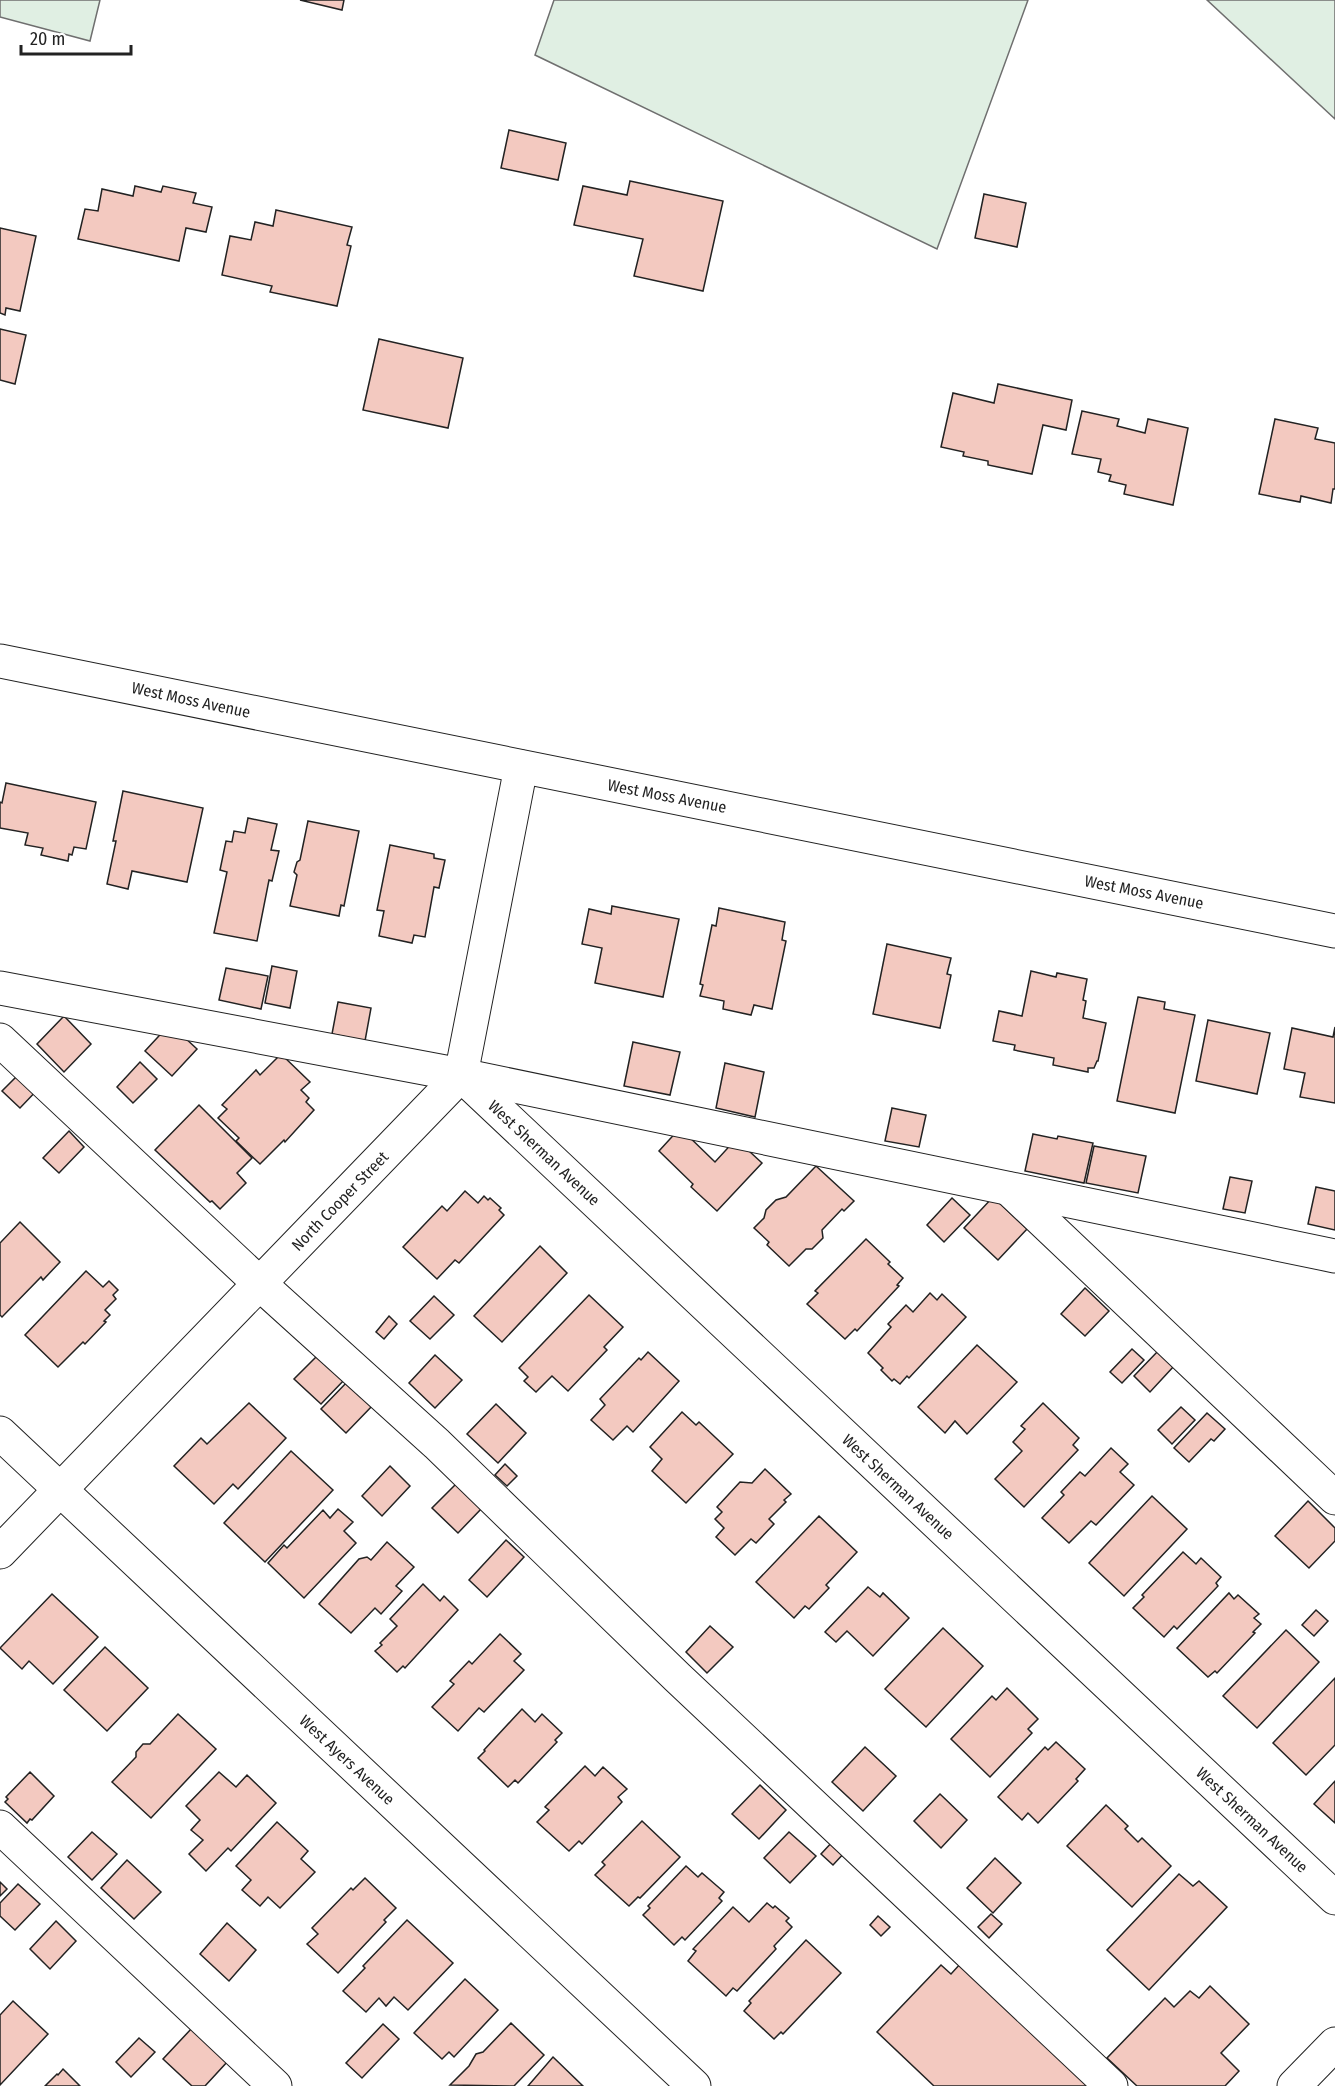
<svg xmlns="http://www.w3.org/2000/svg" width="1335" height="2086" viewBox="0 0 1335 2086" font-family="'Fira Sans Condensed',sans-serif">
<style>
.green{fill:#e0efe3;stroke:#6f6f6f;stroke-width:1.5}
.building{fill:#f3c9c0;stroke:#222;stroke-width:1.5}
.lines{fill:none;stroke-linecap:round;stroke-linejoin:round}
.minor-casing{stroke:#222;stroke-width:35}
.major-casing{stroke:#222;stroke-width:35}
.minor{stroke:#fff;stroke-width:33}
.major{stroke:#fff;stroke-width:33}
.labels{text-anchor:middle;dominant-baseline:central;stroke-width:4.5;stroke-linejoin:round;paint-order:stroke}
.street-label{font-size:16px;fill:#222;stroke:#fff}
</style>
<rect width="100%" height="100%" fill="#fff"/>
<g class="green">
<polygon points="0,0 100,0 90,41 0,17"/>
<polygon points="554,0 1028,0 937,249 535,55"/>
<polygon points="1207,0 1335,0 1335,119"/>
</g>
<g class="building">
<polygon points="300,0 344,0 342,10"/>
<polygon points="509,130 566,143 558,180 501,168"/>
<polygon points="630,181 723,201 703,291 634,276 643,239 574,225 583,186 627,195"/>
<polygon points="135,186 161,192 163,186 196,193 193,203 212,207 206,232 186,228 179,261 78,239 85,209 98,211 102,189 133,196"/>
<polygon points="984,194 1026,203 1017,247 975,238"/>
<polygon points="276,210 352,227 347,245 351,246 337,306 270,292 272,286 222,275 230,236 251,240 255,222 273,226"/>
<polygon points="0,228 36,236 20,311 6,308 5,315 0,313"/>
<polygon points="0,329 26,335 15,384 0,380"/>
<polygon points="379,339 463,358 448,428 363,410"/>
<polygon points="998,384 1072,400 1066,430 1043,425 1032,474 988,465 988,461 963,456 964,452 941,447 953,393 994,403"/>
<polygon points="1082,411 1119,419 1117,426 1145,433 1148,419 1188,428 1173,505 1124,494 1126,485 1109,481 1111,475 1098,472 1101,459 1072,454"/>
<polygon points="1275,419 1318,428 1315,439 1335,443 1335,489 1333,489 1331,503 1301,496 1300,502 1259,494"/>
<polygon points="6,783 96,802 86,849 74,847 72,855 69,854 68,861 41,855 43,848 25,845 28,833 0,828 0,802 2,803"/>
<polygon points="123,791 203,808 187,882 132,871 128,889 107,884 116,841 113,841"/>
<polygon points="248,818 277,824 271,850 279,851 272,881 269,880 257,941 214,933 227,872 220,870 226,841 232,842 234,831 245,833"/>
<polygon points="308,821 359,831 344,906 341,905 339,916 290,906 297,875 294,872 297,862 300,860"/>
<polygon points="390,845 434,854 434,858 445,860 439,888 434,887 425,937 414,935 412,943 379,936 384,911 377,910"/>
<polygon points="612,906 679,919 663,997 595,983 602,948 582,944 589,909 611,914"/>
<polygon points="719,908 785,922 782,940 786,941 772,1009 754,1005 751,1015 723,1009 724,1001 700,996 703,985 700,984 712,925 716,926"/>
<polygon points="887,944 951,958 947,974 951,975 940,1028 873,1014"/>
<polygon points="272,966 297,971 290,1008 265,1003"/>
<polygon points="226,968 268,976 261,1009 219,1000"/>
<polygon points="1031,971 1056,977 1057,973 1087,979 1083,1000 1086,1001 1083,1018 1106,1023 1098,1061 1097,1061 1094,1068 1088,1068 1088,1072 1053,1065 1054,1058 1014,1050 1015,1045 993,1041 999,1011 1022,1016"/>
<polygon points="1138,997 1165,1002 1164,1009 1195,1015 1175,1113 1117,1101"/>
<polygon points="338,1002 371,1008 365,1041 332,1034"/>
<polygon points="64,1016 91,1044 64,1072 37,1044"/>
<polygon points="1208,1020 1270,1033 1257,1094 1196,1081"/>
<polygon points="170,1024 197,1049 172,1076 145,1051"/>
<polygon points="1335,1027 1335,1103 1300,1097 1305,1073 1284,1069 1292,1028 1333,1037"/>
<polygon points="633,1042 680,1052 670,1095 624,1086"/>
<polygon points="281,1054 310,1082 301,1090 309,1098 306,1102 314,1110 285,1142 284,1140 260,1164 236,1141 239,1138 218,1118 227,1109 222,1105 256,1070 260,1075"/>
<polygon points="140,1062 157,1079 133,1103 117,1087"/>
<polygon points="725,1063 764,1072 755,1117 716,1108"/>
<polygon points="24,1069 41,1086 20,1108 2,1091"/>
<polygon points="199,1105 252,1158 237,1173 246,1183 220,1209 212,1201 210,1202 155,1150"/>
<polygon points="892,1108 926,1115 919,1147 885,1141"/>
<polygon points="680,1128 715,1162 736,1139 762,1163 717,1211 691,1187 693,1184 659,1151"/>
<polygon points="69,1131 84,1147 59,1173 43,1158"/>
<polygon points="1033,1134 1057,1139 1058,1136 1093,1143 1084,1183 1025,1171"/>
<polygon points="1094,1146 1146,1156 1138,1193 1086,1183"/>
<polygon points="816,1166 854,1201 844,1211 842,1209 822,1230 823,1238 812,1249 806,1249 789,1266 767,1245 769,1242 754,1228 764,1218 766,1210 776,1200 786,1197"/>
<polygon points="1230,1177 1252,1181 1245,1213 1223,1209"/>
<polygon points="1316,1187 1335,1191 1335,1230 1308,1224"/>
<polygon points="465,1191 478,1203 484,1196 488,1200 490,1198 501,1208 499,1210 504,1215 459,1263 455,1260 437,1279 403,1247 442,1206 447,1211"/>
<polygon points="993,1197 1027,1229 998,1260 964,1228"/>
<polygon points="952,1198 970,1215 944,1242 927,1225"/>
<polygon points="20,1222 60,1262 43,1280 41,1277 2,1317 0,1315 0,1243"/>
<polygon points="866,1239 890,1262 888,1264 903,1278 897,1285 899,1286 857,1331 855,1329 845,1339 807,1304 818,1293 815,1291"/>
<polygon points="540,1246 567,1273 502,1342 474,1316"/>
<polygon points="86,1271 103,1287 109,1281 118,1290 113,1295 116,1299 105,1310 110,1315 104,1321 106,1322 85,1344 83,1342 58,1367 25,1335"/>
<polygon points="1085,1288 1109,1311 1085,1336 1061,1314"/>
<polygon points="930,1293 937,1300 942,1294 966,1317 909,1378 907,1376 900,1384 894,1379 892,1381 881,1370 883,1368 868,1353 891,1327 888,1324 906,1305 913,1312"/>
<polygon points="589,1295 623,1327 604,1347 607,1350 568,1391 552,1376 536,1392 524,1381 528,1377 519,1368"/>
<polygon points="434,1296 454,1315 430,1339 410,1321"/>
<polygon points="389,1316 397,1324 384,1339 376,1332"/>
<polygon points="977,1345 1017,1382 967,1434 955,1421 945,1433 918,1407"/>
<polygon points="1132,1349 1144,1360 1122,1383 1110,1372"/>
<polygon points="1158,1351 1174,1366 1150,1392 1134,1376"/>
<polygon points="648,1352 679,1381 633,1432 627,1426 613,1440 591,1420 605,1405 600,1399 639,1358 641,1360"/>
<polygon points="320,1353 346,1378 321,1404 294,1379"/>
<polygon points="435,1355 462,1380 435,1408 409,1383"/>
<polygon points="348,1381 373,1405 346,1433 321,1409"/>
<polygon points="249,1403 286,1438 238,1489 233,1484 214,1504 174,1466 201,1438 207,1444"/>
<polygon points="1043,1403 1079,1438 1073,1445 1078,1450 1024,1507 995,1479 1022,1451 1013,1442 1025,1429 1021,1426"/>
<polygon points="496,1404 526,1433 498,1463 467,1434"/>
<polygon points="1181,1407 1195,1420 1172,1444 1158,1430"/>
<polygon points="682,1412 696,1425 699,1422 733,1454 686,1503 652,1471 662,1459 650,1447"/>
<polygon points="1207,1413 1225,1429 1214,1441 1211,1439 1189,1462 1174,1448"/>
<polygon points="1111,1448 1128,1464 1120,1472 1134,1485 1096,1525 1091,1521 1069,1543 1042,1518 1064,1495 1061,1492 1080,1472 1085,1476"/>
<polygon points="291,1451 333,1490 265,1562 224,1523"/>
<polygon points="505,1464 517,1476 507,1486 495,1475"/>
<polygon points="390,1466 410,1486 382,1516 362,1496"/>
<polygon points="765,1469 791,1494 784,1500 786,1502 769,1519 774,1524 756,1543 751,1539 735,1555 716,1537 724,1528 715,1519 722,1512 717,1507 740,1482 752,1483"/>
<polygon points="456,1484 482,1508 458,1533 432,1508"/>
<polygon points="1152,1496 1187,1529 1124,1596 1089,1563"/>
<polygon points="1308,1501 1335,1528 1335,1541 1309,1568 1275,1536"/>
<polygon points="338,1509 353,1522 344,1531 356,1543 304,1598 268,1563 284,1545 287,1548 323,1510 330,1518"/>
<polygon points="819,1516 857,1552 826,1585 829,1588 809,1609 805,1606 794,1618 756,1582"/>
<polygon points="506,1540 524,1557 487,1597 469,1580"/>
<polygon points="387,1542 414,1567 396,1586 402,1591 381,1614 375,1608 351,1633 319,1604 359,1559 367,1557 371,1560"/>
<polygon points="1183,1552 1196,1564 1201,1558 1221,1577 1216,1583 1218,1586 1177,1629 1174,1626 1164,1637 1133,1608 1144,1597 1142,1595"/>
<polygon points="423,1584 440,1601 444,1596 458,1610 405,1668 403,1666 397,1672 375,1651 382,1645 380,1643 397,1626 390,1619"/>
<polygon points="868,1587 880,1597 883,1593 909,1618 873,1656 847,1631 836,1642 825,1632"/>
<polygon points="1229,1593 1234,1599 1238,1595 1259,1614 1254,1618 1261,1624 1253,1632 1255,1633 1217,1673 1215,1671 1208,1677 1177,1648"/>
<polygon points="52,1594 98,1637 53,1684 29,1661 22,1669 0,1648"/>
<polygon points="1316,1610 1328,1621 1314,1636 1302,1625"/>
<polygon points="710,1626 733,1647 707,1673 686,1652"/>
<polygon points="943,1628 983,1666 926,1727 885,1689"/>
<polygon points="1286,1630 1319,1662 1257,1728 1223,1696"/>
<polygon points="500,1634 521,1654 514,1661 524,1670 484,1712 479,1708 458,1731 432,1707 454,1684 450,1681 469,1661 472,1664"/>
<polygon points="105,1647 148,1688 107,1731 64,1690"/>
<polygon points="1335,1678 1335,1745 1306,1775 1273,1743"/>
<polygon points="1007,1688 1038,1719 1028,1729 1032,1733 990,1777 951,1739 992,1696 996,1700"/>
<polygon points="522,1709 535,1722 542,1714 562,1733 555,1740 557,1742 518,1783 515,1780 508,1787 478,1758 485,1751 484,1750"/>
<polygon points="178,1714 216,1749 151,1818 112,1782 136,1757 136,1752 143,1744 150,1744"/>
<polygon points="1056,1742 1085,1769 1076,1779 1078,1781 1038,1823 1028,1813 1022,1820 998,1797 1045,1747 1048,1750"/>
<polygon points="865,1747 896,1776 863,1811 832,1782"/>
<polygon points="585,1766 595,1776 603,1767 627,1789 618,1797 622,1802 582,1844 579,1841 569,1851 537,1822 549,1810 545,1807"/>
<polygon points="30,1772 54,1796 32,1820 30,1819 27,1823 5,1802 8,1799 6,1797"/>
<polygon points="219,1772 236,1787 247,1775 276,1803 231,1851 228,1848 206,1871 189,1854 203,1840 191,1830 200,1820 186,1806"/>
<polygon points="1335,1781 1335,1823 1314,1804"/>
<polygon points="760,1785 786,1810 759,1839 732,1814"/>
<polygon points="940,1794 967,1820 941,1848 914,1821"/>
<polygon points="1106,1805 1128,1826 1125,1829 1138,1842 1142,1838 1171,1866 1132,1907 1067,1846"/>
<polygon points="642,1821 680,1857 640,1898 638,1897 629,1906 595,1875 605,1865 602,1862"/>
<polygon points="277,1822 308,1851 301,1859 315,1872 280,1908 268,1897 260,1906 242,1890 251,1880 236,1866"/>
<polygon points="92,1832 117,1854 92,1880 68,1857"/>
<polygon points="789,1832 816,1856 790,1883 764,1858"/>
<polygon points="834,1840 846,1851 833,1865 821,1854"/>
<polygon points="995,1858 1021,1883 993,1913 967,1888"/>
<polygon points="127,1860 161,1892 134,1919 101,1888"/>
<polygon points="686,1866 698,1877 702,1873 724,1892 719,1898 722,1901 685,1940 682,1937 674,1945 643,1915 650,1908 648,1906"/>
<polygon points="1179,1874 1193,1886 1199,1881 1227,1907 1149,1990 1107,1950"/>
<polygon points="365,1878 396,1908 384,1920 386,1922 338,1973 307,1944 318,1934 312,1928 351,1888 353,1890"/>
<polygon points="0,1882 7,1889 0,1896"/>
<polygon points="18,1884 40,1904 15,1930 0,1916 0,1903"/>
<polygon points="767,1903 773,1908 775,1906 789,1918 786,1921 792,1927 774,1946 776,1949 737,1991 733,1988 726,1996 688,1961 696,1951 693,1949 733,1907 749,1922"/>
<polygon points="991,1914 1002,1924 989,1938 978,1927"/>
<polygon points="878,1916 890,1927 881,1936 870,1925"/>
<polygon points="407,1920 453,1963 408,2010 394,1997 386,2006 379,1998 366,2012 343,1991 365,1968 363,1966"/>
<polygon points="56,1921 76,1941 50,1969 30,1949"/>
<polygon points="227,1923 256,1950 229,1981 200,1954"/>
<polygon points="806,1940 841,1973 783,2034 781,2032 774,2039 744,2011 751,2003 749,2001"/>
<polygon points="961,1963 1091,2086 934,2086 877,2032 941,1965 951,1974"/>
<polygon points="465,1979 498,2010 454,2057 449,2052 442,2059 414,2033"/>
<polygon points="1210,1986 1249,2024 1221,2053 1239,2071 1225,2086 1137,2086 1107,2058 1165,1998 1174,2007 1190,1991 1199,1998"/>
<polygon points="13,2001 48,2034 0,2085 0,2015"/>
<polygon points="511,2023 544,2055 514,2086 450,2085 469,2066 476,2054 483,2052"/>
<polygon points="383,2024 399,2039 362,2078 346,2063"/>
<polygon points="192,2028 228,2061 205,2086 192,2086 163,2059"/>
<polygon points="139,2038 155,2052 131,2077 116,2062"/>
<polygon points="553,2057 583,2086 528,2086"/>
<polygon points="63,2069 80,2086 45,2086 57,2074 58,2075"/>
</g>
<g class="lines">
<defs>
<g id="minor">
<polyline points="0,661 1335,931"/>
<polyline points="0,988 461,1075 1335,1256"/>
<polyline points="0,1040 260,1284 437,1444 677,1677 1111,2086"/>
<polyline points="461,1075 1335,1898"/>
<polyline points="1009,1189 1335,1498"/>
<polyline points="0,1433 694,2086"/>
<polyline points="0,1552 461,1075 521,767"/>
<polyline points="0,1827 275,2086"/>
</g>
<polyline id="major" points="1294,2086 1335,2044"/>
</defs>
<use href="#minor" class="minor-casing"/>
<use href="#major" class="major-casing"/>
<use href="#minor" class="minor"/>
<use href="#major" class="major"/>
</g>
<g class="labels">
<g class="street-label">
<text transform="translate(191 700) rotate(12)">West Moss Avenue</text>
<text transform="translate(667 796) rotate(11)">West Moss Avenue</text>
<text transform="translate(1144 892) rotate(11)">West Moss Avenue</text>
<text transform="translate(544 1153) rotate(43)">West Sherman Avenue</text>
<text transform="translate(340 1201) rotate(-46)">North Cooper Street</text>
<text transform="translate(898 1487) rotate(43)">West Sherman Avenue</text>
<text transform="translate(347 1760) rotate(43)">West Ayers Avenue</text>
<text transform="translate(1252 1820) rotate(43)">West Sherman Avenue</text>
</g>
</g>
<path d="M21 45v9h110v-9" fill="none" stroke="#222222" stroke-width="3"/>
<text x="30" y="45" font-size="18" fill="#222222" stroke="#ffffff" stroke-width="4.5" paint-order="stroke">20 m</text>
</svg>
